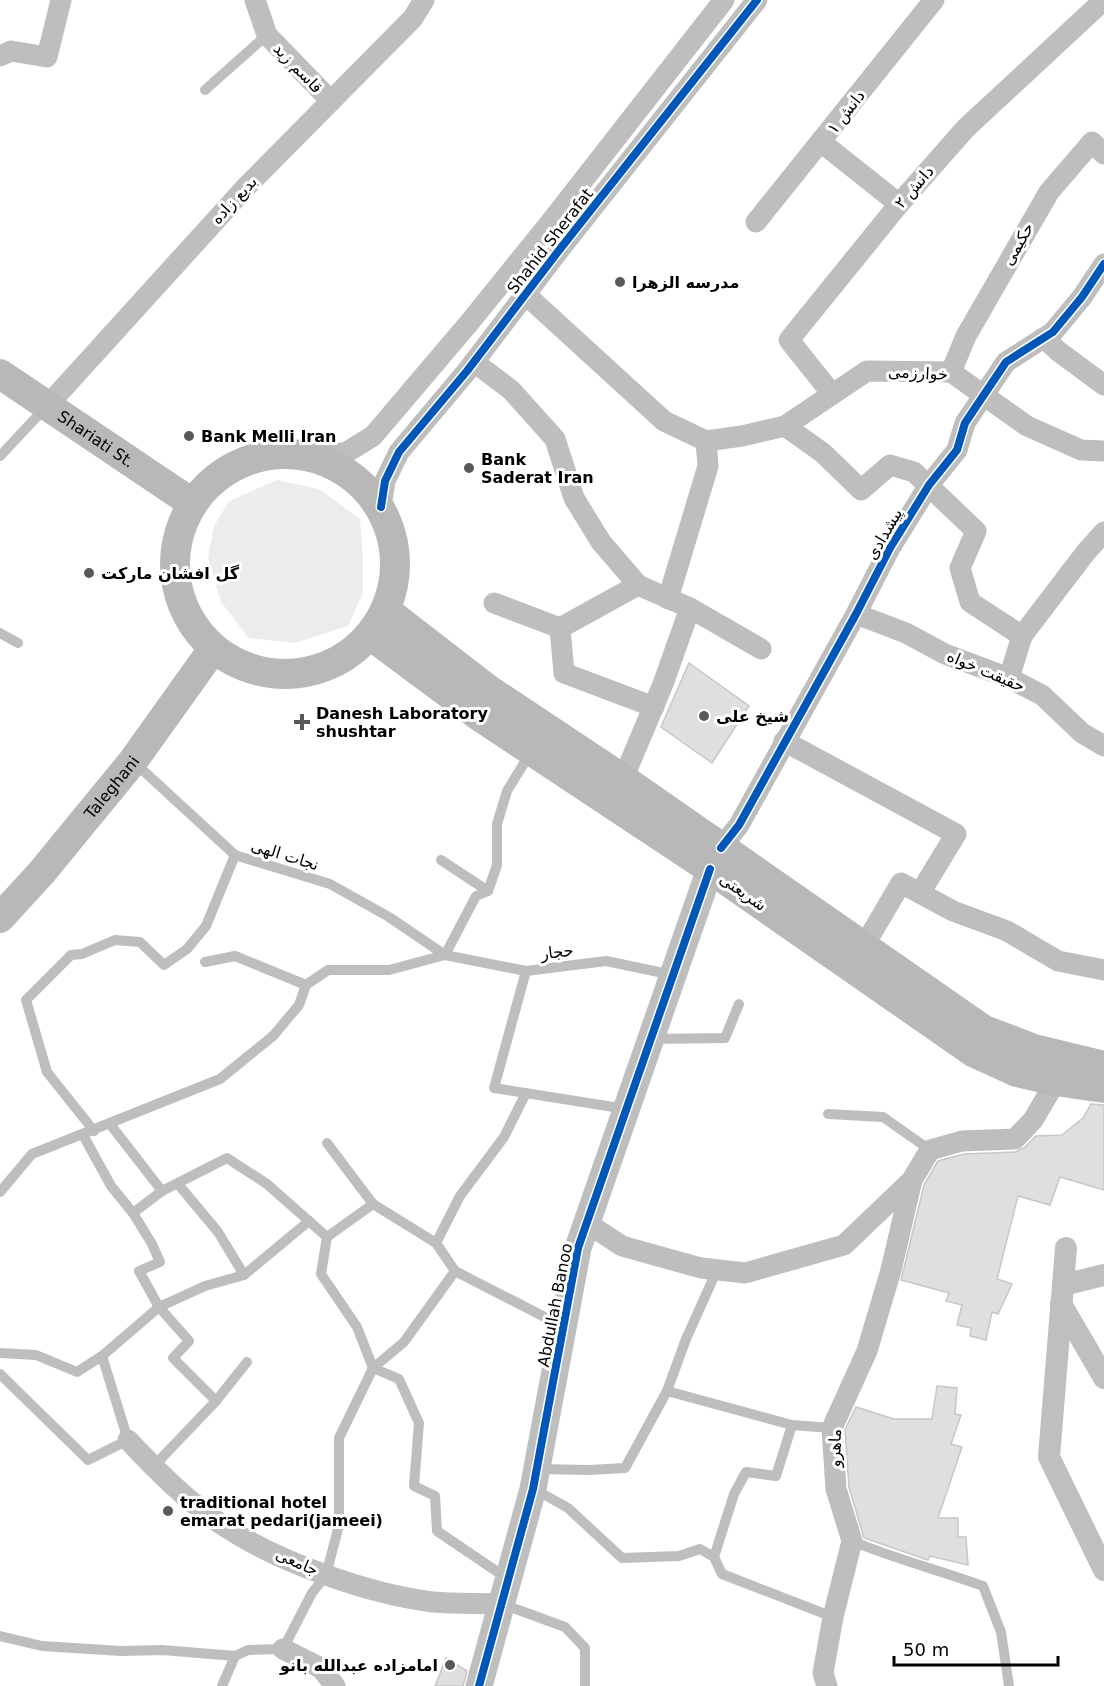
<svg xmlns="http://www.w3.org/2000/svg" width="1104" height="1686" viewBox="0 0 1104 1686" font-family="'DejaVu Sans',Vazirmatn,sans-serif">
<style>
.green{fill:#ececec}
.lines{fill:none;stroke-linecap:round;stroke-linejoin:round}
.canal{stroke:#bfbfbf;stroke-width:22}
.building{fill:#dfdfdf;stroke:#c7c7c7;stroke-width:1.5}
.service{stroke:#bebebe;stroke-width:10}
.minor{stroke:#bebebe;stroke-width:21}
.tertiary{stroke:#bebebe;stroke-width:27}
.secondary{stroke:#b8b8b8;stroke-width:30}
.cycleway-casing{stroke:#fff;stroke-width:11}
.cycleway{stroke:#0057b8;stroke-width:8}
.poi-dot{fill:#595959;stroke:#fff;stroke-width:2}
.labels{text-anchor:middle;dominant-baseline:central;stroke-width:6;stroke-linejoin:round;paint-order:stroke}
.street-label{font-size:16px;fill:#000;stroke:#fff}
.poi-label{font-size:16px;font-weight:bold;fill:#000;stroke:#fff;text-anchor:start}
</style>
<rect width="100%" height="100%" fill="#fff"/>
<polygon class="green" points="277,480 319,489 360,519 363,557 363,593 348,626 295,643 249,638 221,602 208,558 214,526 229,501"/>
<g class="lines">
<g class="canal">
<polyline points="1066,1248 1049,1457 1104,1570"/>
<polyline points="1063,1285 1104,1275"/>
<polyline points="1061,1304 1104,1378"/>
</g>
</g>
<g class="building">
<polygon points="689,663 749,706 712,763 661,727"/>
<polygon points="1091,1104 1104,1105 1104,1190 1060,1177 1050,1205 1018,1196 997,1279 1012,1284 998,1314 992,1312 986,1340 970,1336 971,1328 957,1325 962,1305 946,1301 949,1293 901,1280 924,1185 938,1161 964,1154 1015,1152 1024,1148 1036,1136 1062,1135 1083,1118"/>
<polygon points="937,1386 957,1388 955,1414 961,1415 951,1444 962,1447 938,1518 958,1518 958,1537 966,1537 968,1565 930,1556 928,1560 864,1538 849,1487 845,1430 856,1407 894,1419 932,1419"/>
<polygon points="446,1658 467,1671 463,1686 435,1686"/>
</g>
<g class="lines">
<g class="service">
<polyline points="205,90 267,35"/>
<polyline points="0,456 45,408"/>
<polyline points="0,633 18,643"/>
<polyline points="135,763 235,855 330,884 389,917 445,955 526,971 606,961 673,975"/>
<polyline points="441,860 488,891"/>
<polyline points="205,962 235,956 306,985"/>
<polyline points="526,971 494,1088 626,1109"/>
<polyline points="651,1039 725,1038 739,1004"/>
<polyline points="526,1093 504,1137 460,1196 436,1243 455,1271 562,1326"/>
<polyline points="828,1114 883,1117 930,1150"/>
<polyline points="110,1124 162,1191 227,1158 267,1184 327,1237 373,1204 436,1243"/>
<polyline points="94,1131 47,1072 26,1000 71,955 82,954 115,940 140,942 164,965 187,949 206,926 235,855"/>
<polyline points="83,1135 111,1186 133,1213 152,1244 160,1262 139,1271 159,1307 189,1341 173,1358 216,1401 153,1467"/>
<polyline points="327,1143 373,1204"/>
<polyline points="178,1184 218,1232 244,1275 309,1221"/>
<polyline points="0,1192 32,1154 220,1079 273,1036 299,1005 306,985 328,970 389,970 445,955 476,896 488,891 497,865 497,824 507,791 531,752"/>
<polyline points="133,1213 162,1191"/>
<polyline points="327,1237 321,1274 357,1327 373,1368 404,1342 455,1271"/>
<polyline points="0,1353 36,1355 77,1372 102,1356 128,1440 88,1460 0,1374"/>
<polyline points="102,1356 159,1307 205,1286 244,1275"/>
<polyline points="667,1391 792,1425 832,1428"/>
<polyline points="216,1401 247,1362"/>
<polyline points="537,1469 589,1470 625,1468 667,1391 686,1339 717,1270"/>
<polyline points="534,1489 568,1508 622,1558 679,1556 700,1549 714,1557 722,1574 833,1617"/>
<path d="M852,1541C895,1559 939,1570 983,1586L1001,1632L1009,1686"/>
<polyline points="714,1557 734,1494 746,1472 776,1476 792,1425"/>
<polyline points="502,1604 565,1627 585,1648 585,1686"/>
<polyline points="0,1636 42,1646 121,1651 162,1650 235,1656 248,1650 283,1649 312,1593 326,1575 339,1525 339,1438 373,1368 399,1379 419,1423 414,1486 435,1496 437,1531 508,1579"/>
<polyline points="222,1686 235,1656"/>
</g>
<g class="minor">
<polyline points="255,0 267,35 331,101"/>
<polyline points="0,56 11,51 47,57 61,0"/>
<polyline points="821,142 899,204"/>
<polyline points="756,222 934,0"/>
<polyline points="525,294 664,421 706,441 742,436 785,426 867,371 951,372 1027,426 1081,450 1104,451"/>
<polyline points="1044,338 1058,351 1104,385"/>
<polyline points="474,362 511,390 555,439 574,498 601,542 638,585 690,608 761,649"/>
<polyline points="951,372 966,336 1049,192 1092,142 1104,154"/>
<polyline points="832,394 789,340 899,204 966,128 1104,0"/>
<polyline points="48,405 245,188 413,18 424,0"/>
<polyline points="785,426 823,453 861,490 890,465 914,472 976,531 960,568 970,602 1022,636 1009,678"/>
<polyline points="316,457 347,452 373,436 469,323 549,224 724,0"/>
<polyline points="381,507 385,481 399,452 467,371 560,249 757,0"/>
<polyline points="668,599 708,466 706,441"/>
<polyline points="494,603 560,628 638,585"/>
<polyline points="856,614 906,633 945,654 1009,678 1042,695 1082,733 1104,746"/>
<polyline points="560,628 564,673 654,707"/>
<polyline points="1022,636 1086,552 1104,532"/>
<polyline points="784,741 956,834 920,893"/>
<polyline points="623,779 663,684 690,608"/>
<polyline points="721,848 739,825 856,614 890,548 929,485 957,450 965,423 1006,362 1053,332 1082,297 1104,264"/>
<polyline points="864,946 901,883 953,911 1007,931 1058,961 1104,970"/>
<polyline points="587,1223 622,1246 701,1268 745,1273 844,1245 912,1180 930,1150 962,1141 1015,1139 1033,1120 1056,1081"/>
<path d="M128,1440C158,1472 190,1504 227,1528C281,1563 369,1594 433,1602C455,1604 479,1603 502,1604"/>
<polyline points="283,1649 321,1668 335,1686"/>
<polyline points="827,1686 823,1673 833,1617 852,1541 836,1489 832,1428 867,1351 891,1270 912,1180"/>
</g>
<polyline class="tertiary" points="479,1686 533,1489 578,1248 710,869"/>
<g class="secondary">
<path id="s1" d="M0,374L192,503"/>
<circle cx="285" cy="564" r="110"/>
<polyline points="387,611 489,690 623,779 984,1030 1034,1049 1104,1066"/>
<polyline points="370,635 479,716 710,869 973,1052 1017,1072 1056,1081 1104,1088"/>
<path id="s2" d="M0,918L42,872L133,761L213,649"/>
</g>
<defs>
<g id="cycleway">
<polyline points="381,507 385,481 399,452 467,371 560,249 757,0"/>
<polyline points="721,848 739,825 856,614 890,548 929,485 957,450 965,423 1006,362 1053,332 1082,297 1104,264"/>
<polyline points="479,1686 533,1489 578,1248 710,869"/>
</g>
</defs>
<use href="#cycleway" class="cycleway-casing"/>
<use href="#cycleway" class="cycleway"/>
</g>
<g class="poi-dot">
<circle cx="620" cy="282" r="6"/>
<circle cx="189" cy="436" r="6"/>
<circle cx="469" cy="468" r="6"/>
<circle cx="89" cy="573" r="6"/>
<circle cx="704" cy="716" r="6"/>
<path d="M299 713h6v6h6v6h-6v6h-6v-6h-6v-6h6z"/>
<circle cx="168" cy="1511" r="6"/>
<circle cx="450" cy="1665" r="6"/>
</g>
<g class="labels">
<g class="street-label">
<text transform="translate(298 68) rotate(46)">قاسم زید</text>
<text transform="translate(846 112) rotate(-52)">دانش ۱</text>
<text transform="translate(914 187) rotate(-49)">دانش ۲</text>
<text transform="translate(234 200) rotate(-47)">بدیع زاده</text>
<text transform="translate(550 241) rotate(-52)">Shahid Sherafat</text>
<text transform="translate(1018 244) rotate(-60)">حکیمی</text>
<text transform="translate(918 373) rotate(3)">خوارزمی</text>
<text stroke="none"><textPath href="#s1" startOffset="116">Shariati St.</textPath></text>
<text transform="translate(884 534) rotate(-60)">پیشدادی</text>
<text transform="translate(986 671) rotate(23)">حقیقت خواه</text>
<text stroke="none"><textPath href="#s2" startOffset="172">Taleghani</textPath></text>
<text transform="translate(285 855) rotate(17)">نجات الهی</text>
<text transform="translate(743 892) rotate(35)">شریعتی</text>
<text transform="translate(557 952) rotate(-7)">حجار</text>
<text transform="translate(555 1305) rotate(-79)">Abdullah Banoo</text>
<text transform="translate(835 1448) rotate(-89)">ماهرو</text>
<text transform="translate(297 1562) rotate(24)">جامعی</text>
</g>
<g class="poi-label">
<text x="632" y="282">مدرسه الزهرا</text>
<text x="201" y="436">Bank Melli Iran</text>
<text x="481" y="459">Bank<tspan x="481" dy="18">Saderat Iran</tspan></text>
<text x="101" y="573">گل افشان مارکت</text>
<text x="316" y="713">Danesh Laboratory<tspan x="316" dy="18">shushtar</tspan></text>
<text x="716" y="716">شیخ علی</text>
<text x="180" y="1502">traditional hotel<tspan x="180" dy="18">emarat pedari(jameei)</tspan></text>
<text x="438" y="1665" text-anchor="end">امامزاده عبدالله بانو</text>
</g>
</g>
<path d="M894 1656v9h164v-9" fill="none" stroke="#000000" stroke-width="3"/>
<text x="903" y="1656" font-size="18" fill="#000000" stroke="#ffffff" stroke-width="4.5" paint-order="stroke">50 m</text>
</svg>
